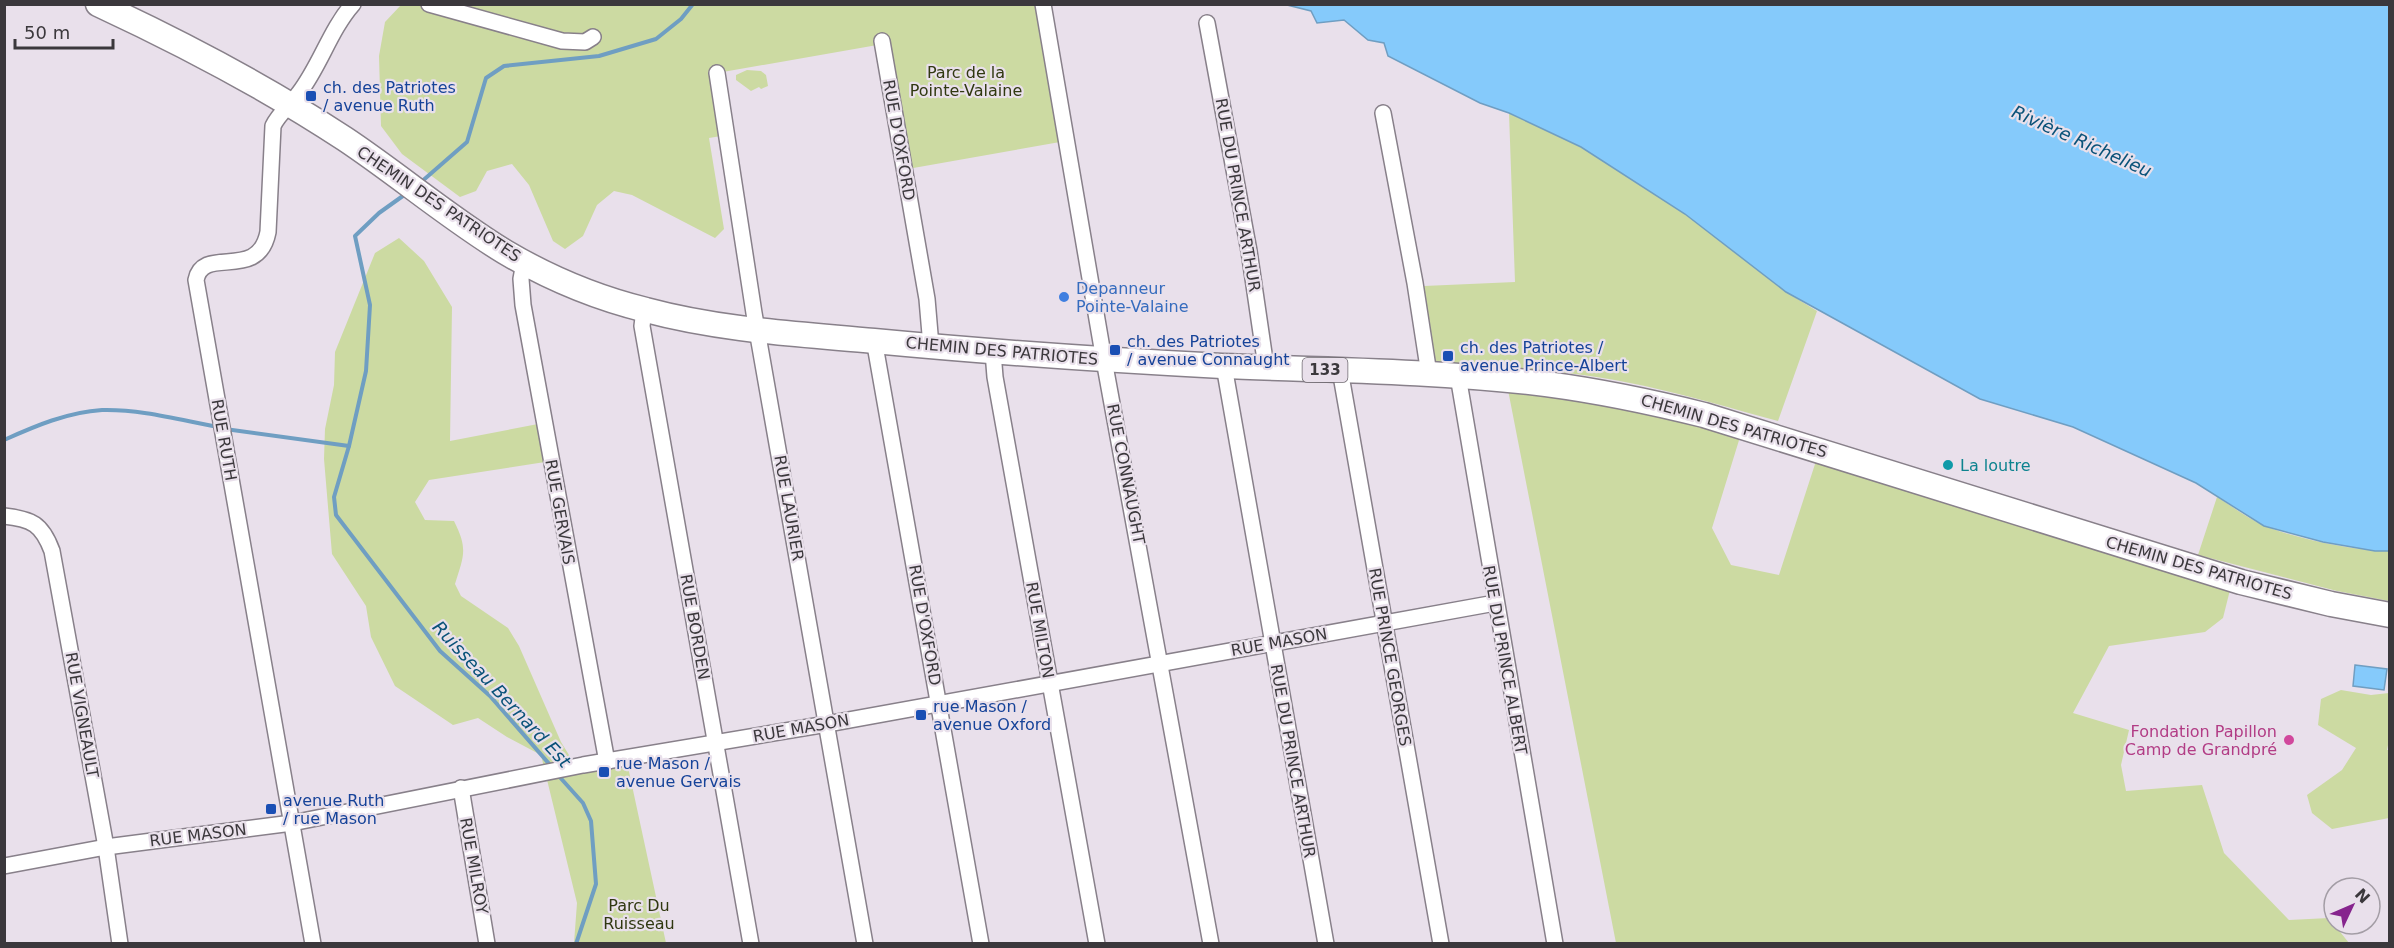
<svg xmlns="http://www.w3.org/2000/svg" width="2394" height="948" viewBox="0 0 2394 948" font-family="'DejaVu Sans',sans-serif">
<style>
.green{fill:#ccdaa2}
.water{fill:#85cafb;stroke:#6f9ec2;stroke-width:1.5}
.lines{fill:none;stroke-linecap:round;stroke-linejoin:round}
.stream{stroke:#6f9ec2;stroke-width:4}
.street-casing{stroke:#88808a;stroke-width:18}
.primary-casing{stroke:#88808a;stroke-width:27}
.street{stroke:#fff;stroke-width:15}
.primary{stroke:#fff;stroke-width:24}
.transit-dot{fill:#1a4fb4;stroke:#e9e0eb;stroke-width:2}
.shop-dot{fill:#3f7fe0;stroke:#e9e0eb;stroke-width:2}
.culture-dot{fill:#0f9aa8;stroke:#e9e0eb;stroke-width:2}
.hotel-dot{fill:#d1479c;stroke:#e9e0eb;stroke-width:2}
.labels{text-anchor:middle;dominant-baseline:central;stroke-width:4.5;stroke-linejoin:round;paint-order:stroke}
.shield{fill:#e9e0eb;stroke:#6f6a70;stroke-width:1.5}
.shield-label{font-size:15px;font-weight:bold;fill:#3b383c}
.park-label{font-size:16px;fill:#303810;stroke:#e9e0eb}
.transit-label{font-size:16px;fill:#164399;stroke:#e9e0eb;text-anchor:start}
.street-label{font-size:16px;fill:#3b383c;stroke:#e9e0eb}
.shop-label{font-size:16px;fill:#366cbe;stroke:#e9e0eb;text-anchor:start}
.culture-label{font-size:16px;fill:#0d838f;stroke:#e9e0eb;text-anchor:start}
.hotel-label{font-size:16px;fill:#b23c85;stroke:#e9e0eb;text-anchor:end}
.water-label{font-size:18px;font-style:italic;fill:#0a5279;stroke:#e9e0eb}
</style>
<rect width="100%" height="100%" fill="#e9e0eb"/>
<g class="green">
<polygon points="1035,4 1060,142 902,170 883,44 717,73 727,135 709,138 724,229 715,238 632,195 614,191 597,205 583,236 565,249 553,241 529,185 512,164 487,171 476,191 460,197 402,154 381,126 379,56 385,22 401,5"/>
<polygon points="747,70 761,71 766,75 768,86 761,89 759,87 751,91 736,80 736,75"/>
<path d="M1509,113L1581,147L1685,214L1786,292L1817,311L1778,421C1734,409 1690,396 1645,386C1576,371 1506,366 1435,362L1424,286L1515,282Z"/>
<path d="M399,238L424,261L452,307L450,441L538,424L545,462L429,480L415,502L425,520L454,521C468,549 464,555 455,584L461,596L508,628L519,646L561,742L580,773L628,767L666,943H574L577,903L541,755L507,737L478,718L453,725L395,686L371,637L366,606L332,554L324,459L325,429L334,385L335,352L375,253Z"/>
<path d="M1508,390C1587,401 1664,414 1740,437L1712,528L1731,565L1779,575L1816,461L2124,559L2230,590L2223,618L2205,632L2109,646L2073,713L2129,730L2121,765L2126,791L2202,785L2224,853L2289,920L2329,918L2349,943H1616Z"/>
<path d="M2217,497C2232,506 2248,519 2265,526C2297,539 2356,551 2389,551V601L2337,591L2198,555Z"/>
<polygon points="2341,690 2371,695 2389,693 2389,740 2387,750 2390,750 2389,818 2332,829 2312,813 2307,795 2342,770 2356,748 2318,725 2321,699"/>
</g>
<g class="water">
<polygon points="1287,5 2389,5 2389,551 2375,551 2323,542 2264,526 2196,483 2073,427 1980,399 1786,292 1685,214 1581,147 1509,113 1480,103 1388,56 1384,43 1368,40 1344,20 1317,23 1311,11"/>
<polygon points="2355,665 2387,669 2384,690 2353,686"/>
</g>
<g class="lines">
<g class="stream">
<polyline points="420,183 467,142 486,78 504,66 599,56 656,39 681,19 693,4"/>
<polyline points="407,193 379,213 355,236 370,305 366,371 349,446 334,497 336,515 440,651 490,696 551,766"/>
<polyline points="225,429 349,446"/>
<path d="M4,440C35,426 68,412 102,410C141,409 180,420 218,427"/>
<polyline points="557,774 583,803 591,821 596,884 576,944"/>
</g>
<defs>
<g id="street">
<polyline points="429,4 562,41 585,42 593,37"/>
<polyline points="1043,4 1104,360 1211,944"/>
<polyline points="1207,23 1249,251 1266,367"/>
<polyline points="882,41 927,299 931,346"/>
<polyline points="717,73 754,313 865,944"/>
<polyline points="1383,113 1415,283 1429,374"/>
<polyline points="524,263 521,279 523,305 607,762"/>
<polyline points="644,310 642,326 751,944"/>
<polyline points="877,341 876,351 981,944"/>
<polyline points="993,352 995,377 1097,944"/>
<polyline points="1224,366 1326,944"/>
<polyline points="1340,370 1441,944"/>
<polyline points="1458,376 1555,944"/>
<path d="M4,516C32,519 42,524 52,551L106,847L120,944"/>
<polyline points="461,788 487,944"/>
<polyline points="4,866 106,847 292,823 583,765 827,724 1495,603"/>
<path d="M313,944L196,280C203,244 258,283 268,232L273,126C279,113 291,105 299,93C320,66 330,30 353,4"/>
</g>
<path id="primary" d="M98,4C184,44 266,87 345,139C399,175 449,218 505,252C549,278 597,298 646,310C720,330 798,334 874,341C990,352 1106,360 1222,366C1330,370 1438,371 1546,384C1599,391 1652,402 1704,415L2241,582L2331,604L2390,615"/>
</defs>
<use href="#street" class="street-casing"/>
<use href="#primary" class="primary-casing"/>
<use href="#street" class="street"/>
<use href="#primary" class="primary"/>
</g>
<g class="transit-dot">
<rect x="305" y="90" width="12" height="12" rx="3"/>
<rect x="1109" y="344" width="12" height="12" rx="3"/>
<rect x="1442" y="350" width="12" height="12" rx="3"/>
<rect x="915" y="709" width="12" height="12" rx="3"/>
<rect x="598" y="766" width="12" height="12" rx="3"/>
<rect x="265" y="803" width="12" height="12" rx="3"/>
</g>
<circle class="shop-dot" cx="1064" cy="297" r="6"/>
<circle class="culture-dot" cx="1948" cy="465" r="6"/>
<circle class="hotel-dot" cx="2289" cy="740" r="6"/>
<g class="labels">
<rect class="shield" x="1302.5" y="358" width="45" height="24" rx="4.5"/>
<g class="shield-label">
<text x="1325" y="370">133</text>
</g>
<g class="park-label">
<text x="966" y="72">Parc de la<tspan x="966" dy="18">Pointe-Valaine</tspan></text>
<text x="639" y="905">Parc Du<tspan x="639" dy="18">Ruisseau</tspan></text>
</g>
<g class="transit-label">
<text x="323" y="87">ch. des Patriotes<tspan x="323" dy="18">/ avenue Ruth</tspan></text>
<text x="1127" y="341">ch. des Patriotes<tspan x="1127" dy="18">/ avenue Connaught</tspan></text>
<text x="1460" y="347">ch. des Patriotes /<tspan x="1460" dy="18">avenue Prince-Albert</tspan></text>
<text x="933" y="706">rue Mason /<tspan x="933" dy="18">avenue Oxford</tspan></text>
<text x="616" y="763">rue Mason /<tspan x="616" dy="18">avenue Gervais</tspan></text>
<text x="283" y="800">avenue Ruth<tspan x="283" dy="18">/ rue Mason</tspan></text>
</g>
<g class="street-label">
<text transform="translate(899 140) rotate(80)">RUE D'OXFORD</text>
<text transform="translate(1238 195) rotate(80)">RUE DU PRINCE ARTHUR</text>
<text transform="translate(439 204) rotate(34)">CHEMIN DES PATRIOTES</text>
<text transform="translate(1002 351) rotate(5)">CHEMIN DES PATRIOTES</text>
<text transform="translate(1734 426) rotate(16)">CHEMIN DES PATRIOTES</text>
<text transform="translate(224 440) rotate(80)">RUE RUTH</text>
<text transform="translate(1126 474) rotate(79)">RUE CONNAUGHT</text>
<text transform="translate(789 508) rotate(80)">RUE LAURIER</text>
<text transform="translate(560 512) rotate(80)">RUE GERVAIS</text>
<text transform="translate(2199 568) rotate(16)">CHEMIN DES PATRIOTES</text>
<text transform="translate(925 625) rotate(80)">RUE D'OXFORD</text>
<text transform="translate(695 627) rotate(80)">RUE BORDEN</text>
<text transform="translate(1040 630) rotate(80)">RUE MILTON</text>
<text transform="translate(1279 642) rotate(-10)">RUE MASON</text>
<text transform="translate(1390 657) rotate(80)">RUE PRINCE GEORGES</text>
<text transform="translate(1505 660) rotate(80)">RUE DU PRINCE ALBERT</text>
<text transform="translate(82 715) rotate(80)">RUE VIGNEAULT</text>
<text transform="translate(801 728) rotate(-10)">RUE MASON</text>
<text transform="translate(1293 761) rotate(80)">RUE DU PRINCE ARTHUR</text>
<text transform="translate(198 835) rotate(-7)">RUE MASON</text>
<text transform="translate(474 866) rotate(80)">RUE MILROY</text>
</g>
<g class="shop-label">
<text x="1076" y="288">Depanneur<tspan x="1076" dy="18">Pointe-Valaine</tspan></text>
</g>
<g class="culture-label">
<text x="1960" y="465">La loutre</text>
</g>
<g class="hotel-label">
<text x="2277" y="731">Fondation Papillon<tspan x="2277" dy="18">Camp de Grandpré</tspan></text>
</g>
<g class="water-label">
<text transform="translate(2082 141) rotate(24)">Rivière Richelieu</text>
<text transform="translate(502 694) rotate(47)">Ruisseau Bernard Est</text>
</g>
</g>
<rect width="2394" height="948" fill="none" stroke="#3b383c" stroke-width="12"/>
<g transform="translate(2352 906) rotate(46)"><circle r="28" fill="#e9e0eb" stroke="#a39da5" stroke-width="1.5"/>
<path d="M0-4.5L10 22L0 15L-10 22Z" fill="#86248d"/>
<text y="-9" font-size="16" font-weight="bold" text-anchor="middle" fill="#3b383c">N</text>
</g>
<path d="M15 39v9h98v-9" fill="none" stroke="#3b383c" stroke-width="3"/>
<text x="24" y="39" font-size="18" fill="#3b383c" stroke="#e9e0eb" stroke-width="4.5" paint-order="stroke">50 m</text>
</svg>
